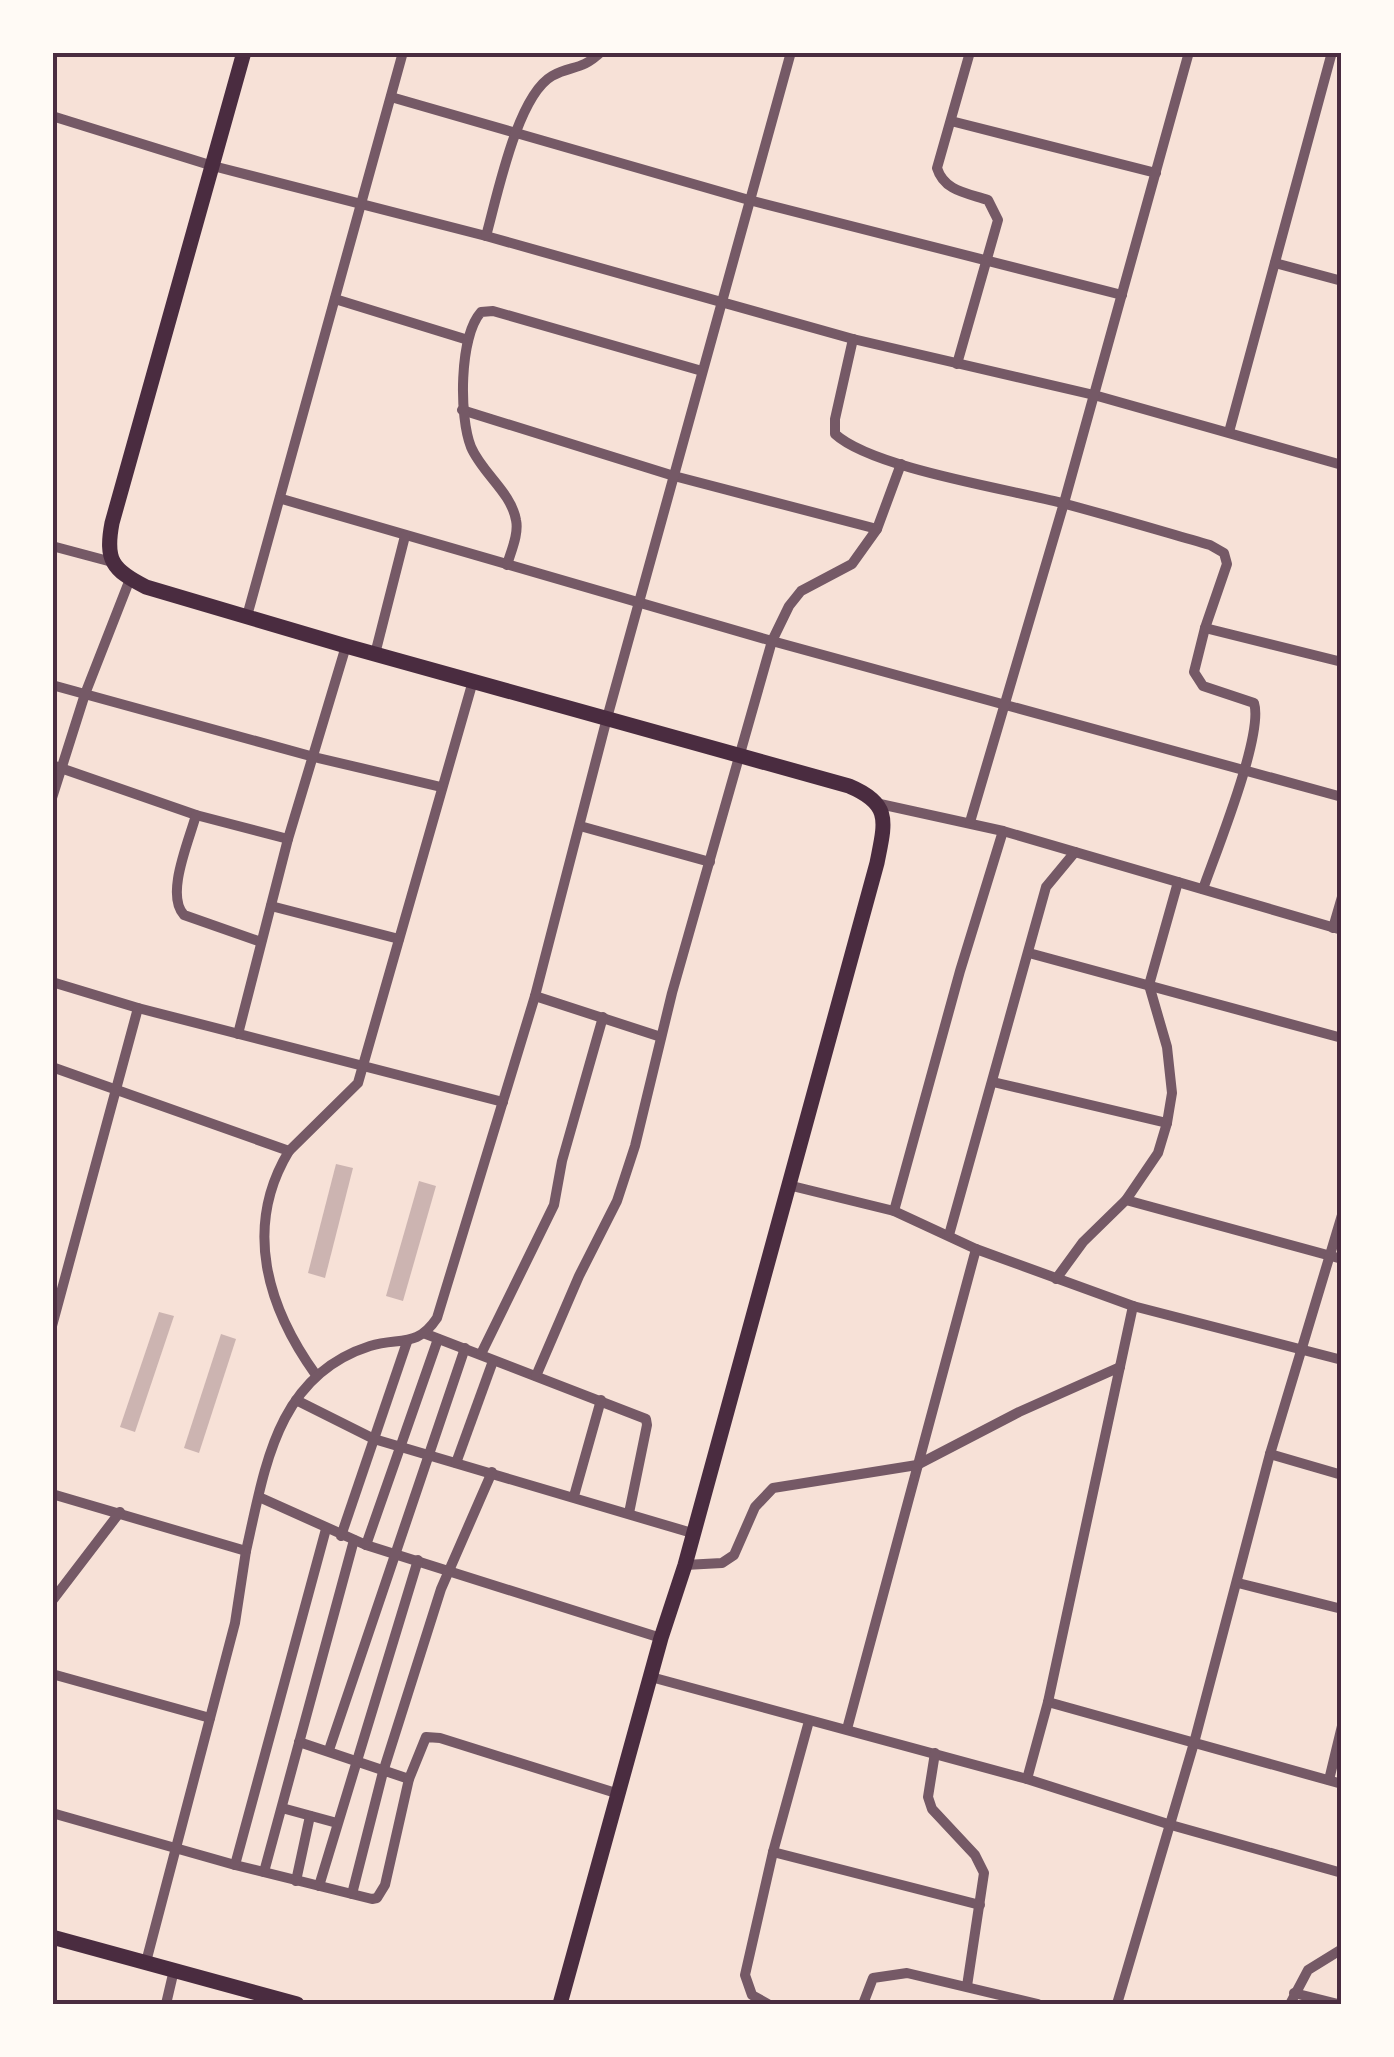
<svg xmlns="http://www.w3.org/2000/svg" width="1394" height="2057" viewBox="0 0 1394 2057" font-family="'Sofia Sans Condensed',sans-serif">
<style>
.building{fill:#ccb4b1}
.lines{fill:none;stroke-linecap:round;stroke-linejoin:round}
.minor{stroke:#755966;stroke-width:10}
.secondary{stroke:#4a2c40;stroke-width:15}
.neatline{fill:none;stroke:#4a2c40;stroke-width:4}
</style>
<rect width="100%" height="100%" fill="#f7e1d7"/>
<g class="building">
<polygon points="336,1164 353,1168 325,1278 308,1273"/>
<polygon points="419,1181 436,1186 403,1301 386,1296"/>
<polygon points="159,1312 174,1316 135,1432 120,1427"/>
<polygon points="221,1334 236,1339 199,1453 184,1448"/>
</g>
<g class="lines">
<g class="minor">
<polyline points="391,97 749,200 1122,295"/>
<polyline points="52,116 213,166 486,236 853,339 1094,395 1342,465"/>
<polyline points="951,121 1156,173"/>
<path d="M486,236C497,197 517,96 552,76C572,65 581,71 601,52"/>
<polyline points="1275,263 1342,281"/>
<polyline points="335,299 468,340"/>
<path d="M853,339L835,419V434C872,468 1008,489 1062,503C1111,516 1161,531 1210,545L1224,553L1227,564L1205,628L1194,672L1203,686L1254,703C1264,734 1216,852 1203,889"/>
<path d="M957,364L998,220L988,200C967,193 944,191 937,168L970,52"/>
<polyline points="462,410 674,476 877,529"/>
<polyline points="1229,432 1332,52"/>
<polyline points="282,499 772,641 1342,797"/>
<polyline points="52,546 112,562"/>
<path d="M507,565C511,551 519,534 516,520C511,492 482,473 471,447C459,417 459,337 481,312L493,311L702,371"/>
<polyline points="247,616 403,52"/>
<polyline points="1205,628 1342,662"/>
<polyline points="375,654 405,536"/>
<polyline points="52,685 314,757 441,787"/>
<polyline points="52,765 196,815 288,839"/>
<polyline points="52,798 85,694 130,579"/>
<polyline points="880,804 1003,831 1342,930"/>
<path d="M196,815C189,841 165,895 184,915L261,942"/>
<polyline points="970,822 1064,503 1189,52"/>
<polyline points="580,826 710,862"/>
<polyline points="271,906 399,939"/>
<polyline points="1333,928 1342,897"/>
<polyline points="1029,953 1342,1038"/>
<polyline points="52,982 138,1008 503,1102"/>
<polyline points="535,996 661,1037"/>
<polyline points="238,1034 288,839 346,646"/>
<path d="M52,1067L289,1151C243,1227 267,1307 316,1375"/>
<polyline points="993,1082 1167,1123"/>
<polyline points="289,1151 358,1083 473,681"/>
<polyline points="788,1185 894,1211 976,1249 1133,1306 1342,1360"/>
<polyline points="1126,1200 1342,1259"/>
<polyline points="894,1211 960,971 1003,831"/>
<polyline points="949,1235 1046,887 1075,852"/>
<polyline points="1056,1279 1083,1242 1126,1200 1158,1153 1167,1123 1172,1093 1167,1047 1149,985 1178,882"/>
<polyline points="52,1326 138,1008"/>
<polyline points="426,1334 646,1419 647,1425 629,1513"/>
<polyline points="481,1354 554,1205 562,1161 603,1017"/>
<polyline points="536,1376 579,1276 617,1201 635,1146 672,993 772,641 789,606 801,591 852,564 877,529 901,464"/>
<polyline points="296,1400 374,1439 692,1533"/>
<polyline points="1270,1454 1342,1475"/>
<polyline points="456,1463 493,1361"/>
<path d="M52,1494L246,1551C265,1468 276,1376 370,1346C400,1337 417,1348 437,1318L535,996L607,718L791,52"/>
<polyline points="574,1496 601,1400"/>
<polyline points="259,1497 366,1545 661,1638"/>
<polyline points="341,1536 407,1342"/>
<polyline points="366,1545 438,1339"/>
<polyline points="685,1565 722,1563 734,1555 755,1507 773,1488 917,1465 1019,1412 1120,1367"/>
<polyline points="1238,1583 1342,1609"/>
<polyline points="52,1601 120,1512"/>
<polyline points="52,1674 210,1718"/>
<polyline points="651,1677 1027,1779 1171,1825 1342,1873"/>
<polyline points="1048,1702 1342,1784"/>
<polyline points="847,1729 976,1249"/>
<polyline points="299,1742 409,1779"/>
<polyline points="329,1750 465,1348"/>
<polyline points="935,1753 928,1797 932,1809 975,1855 984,1873 967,1986"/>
<polyline points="1027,1779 1048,1702 1133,1306"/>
<polyline points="1329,1780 1342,1726"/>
<polyline points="282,1808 337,1823"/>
<polyline points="52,1813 235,1865 372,1899 377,1898 385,1885 409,1779 426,1737 440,1738 619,1794"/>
<polyline points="773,1852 980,1905"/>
<polyline points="235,1865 326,1529"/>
<polyline points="264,1872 354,1540"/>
<polyline points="296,1881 310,1816"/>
<polyline points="319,1886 418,1560"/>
<polyline points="352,1894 383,1772 441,1589 492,1472"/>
<polyline points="146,1962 235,1623 246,1551"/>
<polyline points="1294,1993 1338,2004"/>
<polyline points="166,2004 174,1970"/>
<polyline points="768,2004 752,1995 745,1975 773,1852 809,1721"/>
<polyline points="863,2004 873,1978 907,1973 1038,2004"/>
<polyline points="1117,2004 1194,1743 1270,1454 1342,1215"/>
<polyline points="1290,2004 1308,1970 1342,1949"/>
</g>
<g class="secondary">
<path d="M244,52L112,523C105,560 112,570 146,587L346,646L849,786C892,804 885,822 877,863L685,1565L661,1638L560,2004"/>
<polyline points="52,1937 297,2004"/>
</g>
</g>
<rect width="1394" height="2057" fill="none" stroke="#fffaf5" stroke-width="110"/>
<rect x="55" y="55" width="1284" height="1947" class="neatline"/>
</svg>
